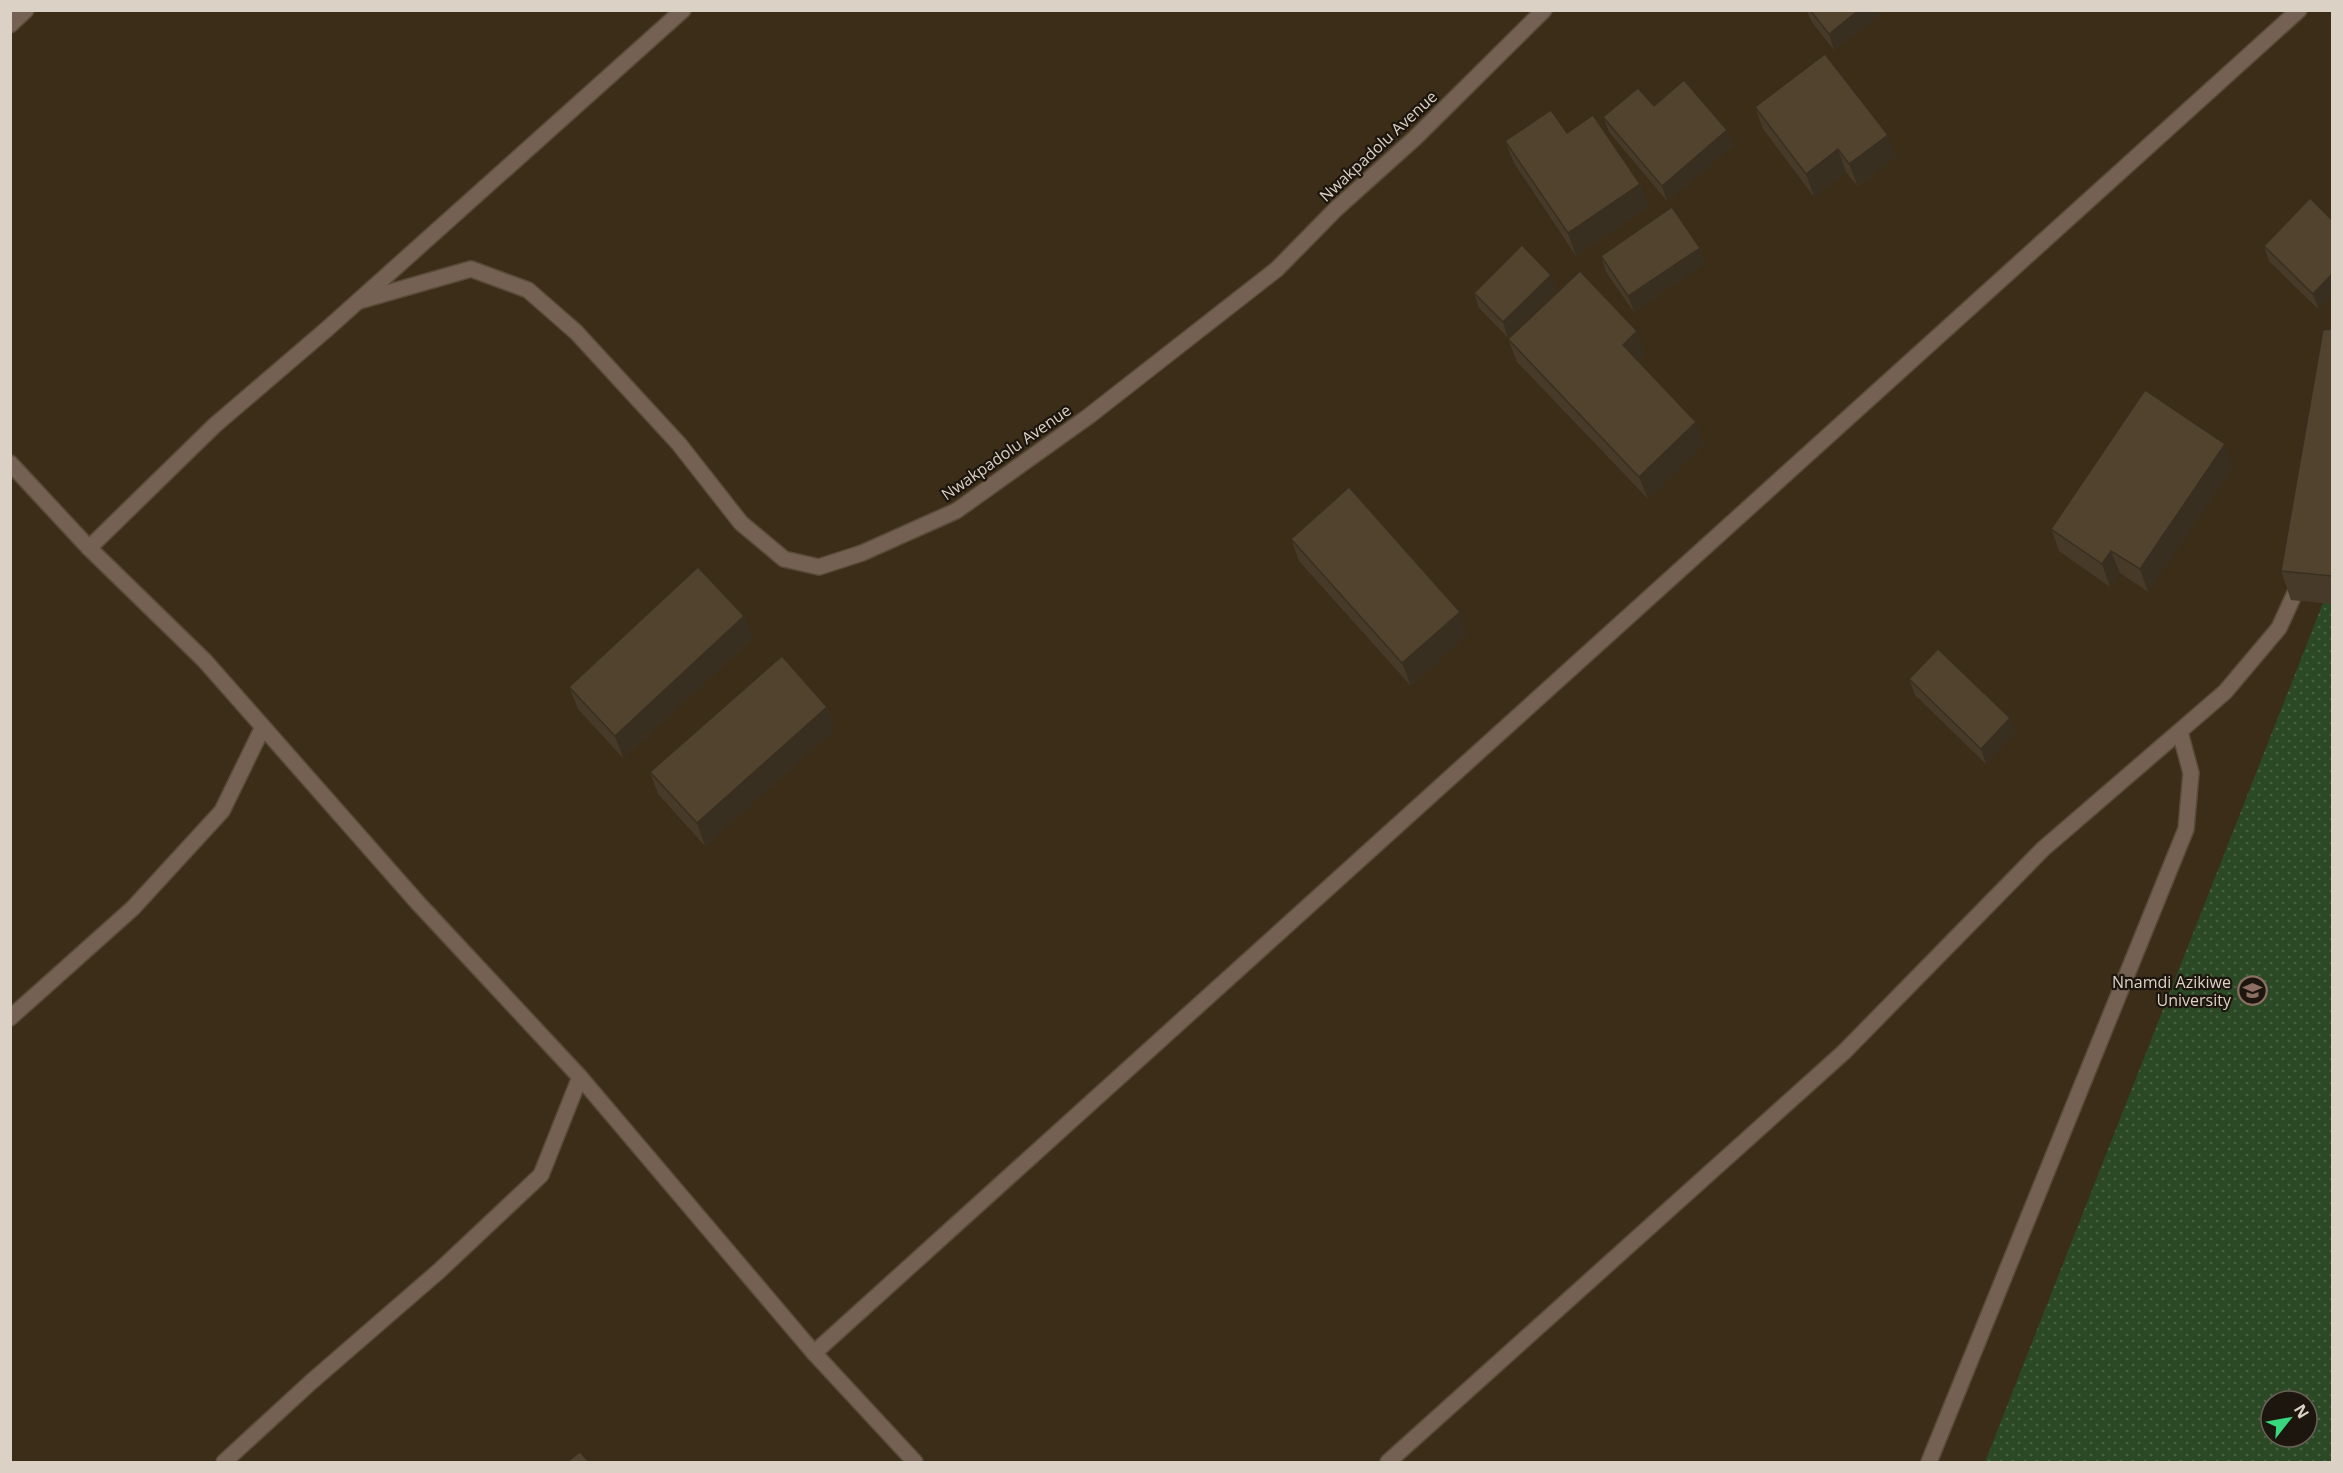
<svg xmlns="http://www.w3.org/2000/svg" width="2343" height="1473" viewBox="0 0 2343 1473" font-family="'Open Sans',sans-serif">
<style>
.grass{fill:url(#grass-dots);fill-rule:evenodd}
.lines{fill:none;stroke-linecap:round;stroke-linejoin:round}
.minor-casing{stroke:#584b37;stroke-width:18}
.minor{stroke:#746153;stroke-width:15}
.wall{fill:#473a28}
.shaded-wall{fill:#392f20}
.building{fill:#52432e;stroke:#392f20;stroke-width:1.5}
.labels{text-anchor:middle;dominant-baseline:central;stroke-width:4.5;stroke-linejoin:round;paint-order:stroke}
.street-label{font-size:16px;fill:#dbd1c5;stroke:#1d160e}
.poi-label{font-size:16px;fill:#dbd1c5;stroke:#1d160e;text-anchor:end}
</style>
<defs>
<pattern id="grass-dots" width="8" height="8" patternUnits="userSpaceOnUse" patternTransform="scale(1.5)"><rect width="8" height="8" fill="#2b4924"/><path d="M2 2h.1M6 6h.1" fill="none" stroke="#496242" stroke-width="1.8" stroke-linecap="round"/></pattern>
</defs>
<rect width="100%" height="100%" fill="#3b2d18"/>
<path class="grass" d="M2332,580V1462H1985ZM2271,1401H2307V1437H2271Z"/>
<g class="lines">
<defs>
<g id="minor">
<polyline points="10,25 26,10"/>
<polyline points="359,301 471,269 528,290 576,332 679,444 741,523 784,559 819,567 862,553 956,511 1089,416 1277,269 1336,209 1415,138 1544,10"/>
<polyline points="10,463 89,548 205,661 418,903 580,1077 814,1353 915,1462"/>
<polyline points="89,548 215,425 327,329 683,10"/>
<polyline points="10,1018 133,908 222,811 263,727"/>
<polyline points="814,1353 2299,10"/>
<polyline points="224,1462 311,1382 439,1271 541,1175 580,1077"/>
<polyline points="1388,1462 1844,1052 2043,849 2225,692 2279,628 2300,582"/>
<polyline points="1929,1462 2186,829 2191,773 2180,732"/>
</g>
</defs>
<use href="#minor" class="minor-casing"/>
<use href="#minor" class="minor"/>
</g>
<g class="wall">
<polygon points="1807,10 1885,10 1834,50 1811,21"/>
<polygon points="1654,106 1727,130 1733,146 1667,201 1609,132 1603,117"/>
<polygon points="1755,107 1896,157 1858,187 1846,172 1814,197 1763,129"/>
<polygon points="1567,133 1640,184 1648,207 1576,256 1514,163 1505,141"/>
<polygon points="2310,198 2319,310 2269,261 2264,246"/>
<polygon points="1601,256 1705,263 1634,312 1606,272"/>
<polygon points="1557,290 1508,338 1479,308 1474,293"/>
<polygon points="2332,329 2332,604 2291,600 2281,571"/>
<polygon points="1508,339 1645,353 1638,360 1696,422 1704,444 1648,499 1517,362"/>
<polygon points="2233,467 2148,592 2120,573 2110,587 2059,551 2051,529"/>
<polygon points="1291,539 1468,634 1411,686 1299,561"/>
<polygon points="744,616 752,639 623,758 578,709 569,687"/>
<polygon points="1909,679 2010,718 2015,733 1986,764 1915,695"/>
<polygon points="827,707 835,729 705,846 658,794 650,772"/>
</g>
<g class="shaded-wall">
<polygon points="1859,10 1885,10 1834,50 1829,34"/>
<polygon points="1727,130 1733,146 1667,201 1662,186"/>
<polygon points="1888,135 1896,157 1858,187 1849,164"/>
<polygon points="1838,149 1846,172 1814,197 1806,174"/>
<polygon points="1640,184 1648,207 1576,256 1568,233"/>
<polygon points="1700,248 1705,263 1634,312 1628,296"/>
<polygon points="2332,274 2332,295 2319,310 2313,294"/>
<polygon points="1551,275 1557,290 1508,338 1503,322"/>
<polygon points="1637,331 1645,353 1631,367 1623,345"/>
<polygon points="1696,422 1704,444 1648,499 1639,477"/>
<polygon points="2225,444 2233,467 2148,592 2140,569"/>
<polygon points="2111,551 2120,573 2110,587 2102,564"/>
<polygon points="1460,612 1468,634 1411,686 1402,663"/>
<polygon points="744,616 752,639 623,758 615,736"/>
<polygon points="827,707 835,729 705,846 697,823"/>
<polygon points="2010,718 2015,733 1986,764 1981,749"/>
</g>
<g class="building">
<polygon points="1810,10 1859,10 1829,34"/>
<polygon points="1825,54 1888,135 1849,164 1838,149 1806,174 1755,107"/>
<polygon points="1684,80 1727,130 1662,186 1603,117 1638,88 1654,106"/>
<polygon points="1551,110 1567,133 1593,115 1640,184 1568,233 1505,141"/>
<polygon points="2310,198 2332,220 2332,274 2313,294 2264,246"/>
<polygon points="1672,207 1700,248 1628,296 1601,256"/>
<polygon points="1522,245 1551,275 1503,322 1474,293"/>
<polygon points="1580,271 1637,331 1623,345 1696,422 1639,477 1508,339"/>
<polygon points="2332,329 2332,576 2281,571 2323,330"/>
<polygon points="2145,390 2225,444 2140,569 2111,551 2102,564 2051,529"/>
<polygon points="1349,487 1460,612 1402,663 1291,539"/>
<polygon points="698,567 744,616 615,736 569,687"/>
<polygon points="1938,649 2010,718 1981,749 1909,679"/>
<polygon points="782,656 827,707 697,823 650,772"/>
<polygon points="580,1452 589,1462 567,1462"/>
</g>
<defs>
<symbol id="university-ring" viewBox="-11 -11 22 22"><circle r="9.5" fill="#1d160e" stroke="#8d6e63" stroke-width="1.5"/><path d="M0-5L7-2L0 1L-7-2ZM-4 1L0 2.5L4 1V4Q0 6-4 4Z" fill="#8d6e63"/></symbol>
</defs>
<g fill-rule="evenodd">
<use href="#university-ring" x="2236" y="974" width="33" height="33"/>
</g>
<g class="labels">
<g class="street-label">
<text transform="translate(1378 146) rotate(-43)">Nwakpadolu Avenue</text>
<text transform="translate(1006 452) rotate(-35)">Nwakpadolu Avenue</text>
</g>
<g class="poi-label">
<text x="2231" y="982">Nnamdi Azikiwe<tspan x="2231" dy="18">University</tspan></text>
</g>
</g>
<rect width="2343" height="1473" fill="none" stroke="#dbd1c5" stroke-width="24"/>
<g transform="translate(2289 1419) rotate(59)"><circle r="28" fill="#1d160e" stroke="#696157" stroke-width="1.5"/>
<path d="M0-4.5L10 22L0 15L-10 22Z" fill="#39d87f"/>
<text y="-9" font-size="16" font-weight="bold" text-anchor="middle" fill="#dbd1c5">N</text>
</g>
</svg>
